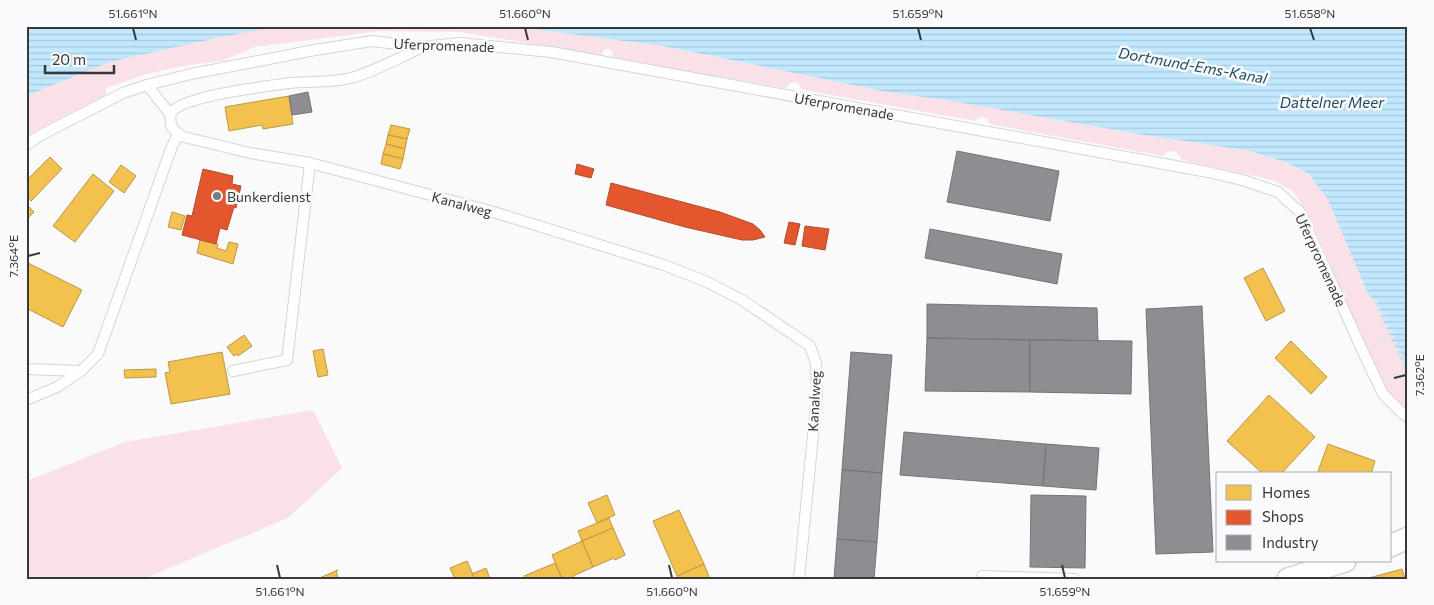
<svg xmlns="http://www.w3.org/2000/svg" width="1434" height="605" viewBox="0 0 1434 605" font-family="Commissioner,sans-serif">
<style>
.green{fill:#fae0e7}
.water{fill:url(#water-rules)}
.homes{fill:#f2c14e;stroke:#ba9848}
.shops{fill:#e4572e;stroke:#b04d31}
.industry{fill:#8d8d92;stroke:#747377}
.lines{fill:none;stroke-linecap:round;stroke-linejoin:round}
.service-casing{stroke:#d5d5d6;stroke-width:12}
.minor-casing{stroke:#d5d5d6;stroke-width:24}
.path{stroke:#e6e6e6;stroke-width:3;stroke-dasharray:4 2.5;stroke-linecap:butt}
.service{stroke:#fefefe;stroke-width:10}
.minor{stroke:#fefefe;stroke-width:21}
.ticks{fill:none;stroke:#383739;stroke-width:2}
.poi-dot{fill:#7c7b7d;stroke:#faf9fc;stroke-width:2}
.labels{text-anchor:middle;dominant-baseline:central;stroke-width:5;stroke-linejoin:round;paint-order:stroke}
.street-label{font-size:14px;fill:#383739;stroke:#faf9fc}
.poi-label{font-size:14px;fill:#383739;stroke:#faf9fc;text-anchor:start}
.water-label{font-size:15px;font-style:italic;fill:#1e4a5f;stroke:#faf9fc}
.neatline{fill:none;stroke:#383739;stroke-width:2}
.ticks-label{font-size:12px;text-anchor:middle;fill:#383739}
</style>
<defs>
<pattern id="water-rules" width="6" height="5" patternUnits="userSpaceOnUse" patternTransform="scale(1.25)"><rect width="6" height="5" fill="#c1e8fe"/><path d="M0 2.5h6" fill="none" stroke="#a7c8da"/></pattern>
</defs>
<rect width="100%" height="100%" fill="#fafafb"/>
<g class="green">
<path d="M281,26H509L661,46L887,92L945,100L1138,134L1250,151L1285,162L1308,173L1328,200L1368,294L1372,298L1406,371L1405,373L1408,377V412L1390,397L1376,373L1323,247L1306,211L1293,191L1272,180L1182,160C1178,153 1175,149 1166,152L1163,156L989,124L987,119L982,116L978,118L975,121L803,90L798,83L795,82L790,83L786,88L660,67L613,57L612,51L610,49H605L601,55L460,32L380,31L254,47L222,61L188,65L147,74L106,88V95L37,130L26,137V97L38,91L110,62L217,38Z"/>
<polygon points="313,410 342,468 288,518 143,579 26,579 26,481 125,442"/>
</g>
<g class="water">
<polygon points="26,26 281,26 217,38 110,62 38,91 26,97"/>
<polygon points="509,26 1408,26 1408,377 1405,373 1406,371 1372,298 1368,294 1328,200 1308,173 1285,162 1250,151 1138,134 945,100 887,92 662,46"/>
</g>
<g class="homes">
<polygon points="289,96 293,124 263,129 262,125 229,131 225,107"/>
<polygon points="391,125 410,129 407,139 388,135"/>
<polygon points="388,135 407,139 405,149 386,144"/>
<polygon points="386,144 405,149 403,159 383,154"/>
<polygon points="383,154 403,159 400,169 381,164"/>
<polygon points="50,157 62,169 31,201 26,196 26,181"/>
<polygon points="121,165 136,176 124,193 109,182"/>
<polygon points="93,174 114,191 75,242 53,226"/>
<polygon points="26,204 34,212 26,220"/>
<polygon points="172,212 185,216 181,230 168,227"/>
<polygon points="200,240 218,244 217,248 226,251 229,242 238,244 233,264 197,253"/>
<polygon points="26,262 82,290 63,327 26,308"/>
<polygon points="1263,268 1285,311 1266,321 1244,278"/>
<polygon points="244,335 252,346 238,356 237,354 234,356 227,347"/>
<polygon points="1291,341 1327,377 1311,394 1275,358"/>
<polygon points="323,349 328,375 318,377 313,351"/>
<polygon points="222,352 230,394 171,404 165,373 170,372 168,362"/>
<polygon points="156,369 156,377 125,378 124,370"/>
<polygon points="1269,395 1315,437 1281,474 1263,474 1227,441"/>
<polygon points="1328,444 1375,461 1371,474 1317,474"/>
<polygon points="607,495 615,515 597,523 588,503"/>
<polygon points="679,510 704,564 677,576 653,521"/>
<polygon points="609,518 613,528 582,541 578,531"/>
<polygon points="613,528 625,555 615,560 614,558 593,567 582,541"/>
<polygon points="582,541 593,567 573,576 574,578 572,579 562,579 552,555"/>
<polygon points="467,561 475,579 455,579 450,568"/>
<polygon points="555,563 562,579 526,579 524,576"/>
<polygon points="704,564 710,579 678,579 677,576"/>
<polygon points="486,568 490,579 475,579 472,574"/>
<polygon points="1402,569 1405,579 1365,579"/>
<polygon points="338,570 336,572 339,579 317,579"/>
</g>
<g class="shops">
<polygon points="577,164 594,169 591,178 575,174"/>
<polygon points="203,169 233,176 232,184 241,186 236,208 234,207 227,230 220,228 216,244 182,235 187,215 192,216"/>
<polygon points="611,183 720,212 753,224 760,230 765,237 753,240 742,240 685,227 606,205"/>
<polygon points="789,222 800,224 795,245 784,243"/>
<polygon points="805,226 829,229 825,250 802,246"/>
</g>
<g class="industry">
<polygon points="308,92 312,112 292,115 289,96"/>
<polygon points="957,151 1059,171 1050,221 947,202"/>
<polygon points="930,229 1062,254 1057,284 925,258"/>
<polygon points="927,304 1097,308 1098,341 927,338"/>
<polygon points="1202,306 1213,552 1156,554 1146,309"/>
<polygon points="927,338 1030,340 1030,392 925,391"/>
<polygon points="1030,340 1132,341 1131,394 1030,392"/>
<polygon points="851,352 892,355 882,473 842,470"/>
<polygon points="904,432 1046,444 1043,486 900,475"/>
<polygon points="1046,444 1099,448 1096,490 1043,486"/>
<polygon points="842,470 882,473 877,542 837,539"/>
<polygon points="1031,495 1086,496 1085,568 1030,567"/>
<polygon points="837,539 877,542 874,579 834,579"/>
</g>
<g class="lines">
<defs>
<g id="service">
<polyline points="147,85 170,114 171,126 178,134 184,137 250,153 310,163 487,210 661,264 705,281 742,300 810,346 816,363 817,394 799,579"/>
<path d="M170,114C180,96 268,86 290,83C310,81 331,83 351,78C376,71 398,58 421,48"/>
<polyline points="26,145 41,135 123,93 147,85 191,74 315,50 372,41 422,47 460,43 551,52 1208,172 1242,180 1278,192 1300,212 1363,352 1383,394 1403,414 1408,417"/>
<polyline points="26,369 80,371"/>
<polyline points="233,371 287,360 310,163"/>
<polyline points="26,400 57,387 81,371 98,354 171,149 178,134"/>
<polyline points="982,576 1075,579"/>
</g>
<g id="minor">
<polyline points="1390,546 1408,538"/>
<polyline points="1288,579 1345,561"/>
</g>
</defs>
<use href="#service" class="service-casing"/>
<use href="#minor" class="minor-casing"/>
<g class="path">
<polyline points="1375,300 1407,368 1391,377"/>
<polyline points="1377,344 1392,336"/>
</g>
<use href="#service" class="service"/>
<use href="#minor" class="minor"/>
</g>
<path class="ticks" d="M133,28L136,40M525,28L528,40M918,28L921,40M1310,28L1314,40M28,256L40,253M1394,378L1406,375M277,565L280,578M669,565L672,578M1062,565L1065,578"/>
<circle class="poi-dot" cx="217" cy="196" r="5"/>
<g class="labels">
<g class="street-label">
<text transform="translate(444 45) rotate(2)">Uferpromenade</text>
<text transform="translate(844 106) rotate(10)">Uferpromenade</text>
<text transform="translate(462 204) rotate(15)">Kanalweg</text>
<text transform="translate(1321 260) rotate(65)">Uferpromenade</text>
<text transform="translate(814 401) rotate(-87)">Kanalweg</text>
</g>
<g class="poi-label">
<text x="227" y="196">Bunkerdienst</text>
</g>
<g class="water-label">
<text transform="translate(1193 65) rotate(10)">Dortmund-Ems-Kanal</text>
<text x="1332" y="102">Dattelner Meer</text>
</g>
</g>
<rect width="1434" height="605" fill="none" stroke="#faf9fc" stroke-width="55"/>
<rect x="1216" y="472" width="175" height="90" fill="#faf9fc" stroke="#acabae"/>
<rect x="1226" y="485" width="25" height="15" fill="#f2c14e" stroke="#acabae"/>
<text x="1262" y="498" font-size="15" fill="#383739">Homes</text>
<rect x="1226" y="510" width="25" height="15" fill="#e4572e" stroke="#acabae"/>
<text x="1262" y="522" font-size="15" fill="#383739">Shops</text>
<rect x="1226" y="535" width="25" height="15" fill="#8d8d92" stroke="#acabae"/>
<text x="1262" y="548" font-size="15" fill="#383739">Industry</text>
<path d="M45 65v8h69v-8" fill="none" stroke="#383739" stroke-width="2.5"/>
<text x="52" y="65" font-size="15" fill="#383739" stroke="#faf9fc" stroke-width="4" paint-order="stroke">20 m</text>
<rect x="28" y="28" width="1378" height="550" class="neatline"/>
<g class="ticks-label">
<text x="133" y="18">51.661°N</text>
<text x="525" y="18">51.660°N</text>
<text x="918" y="18">51.659°N</text>
<text x="1310" y="18">51.658°N</text>
<text transform="translate(14 256) rotate(-90)" y="4">7.364°E</text>
<text transform="translate(1420 375) rotate(-90)" y="4">7.362°E</text>
<text x="280" y="596">51.661°N</text>
<text x="672" y="596">51.660°N</text>
<text x="1065" y="596">51.659°N</text>
</g>
</svg>
